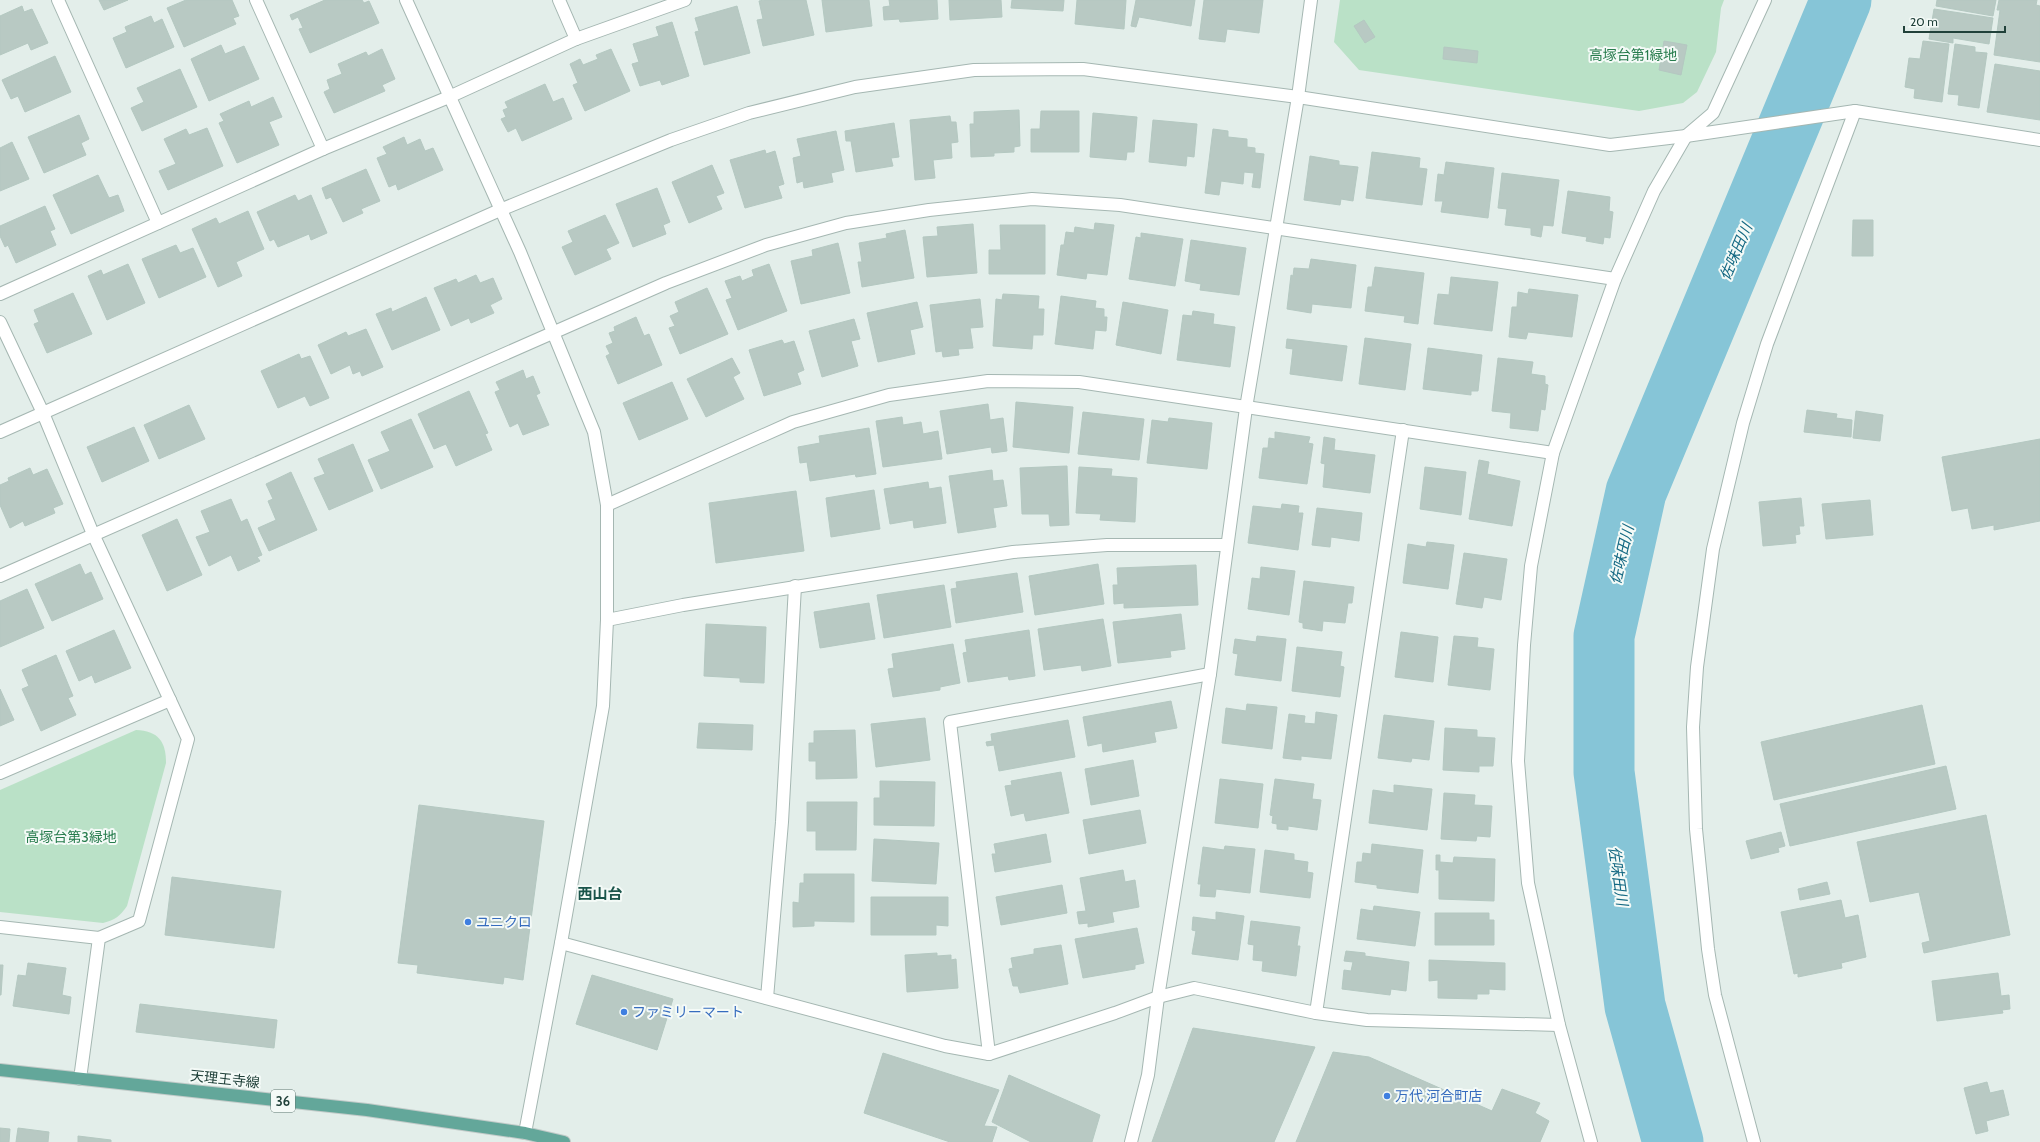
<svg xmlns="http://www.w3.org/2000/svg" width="2040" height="1142" viewBox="0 0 2040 1142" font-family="Cabin,'Noto Sans JP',sans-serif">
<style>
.green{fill:#bae1c7}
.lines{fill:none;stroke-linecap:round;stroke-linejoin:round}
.river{stroke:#86c5d7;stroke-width:61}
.building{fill:#b8c9c3;stroke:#b4c8c1}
.minor-casing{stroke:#a5b7b2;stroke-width:14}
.major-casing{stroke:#c1cac8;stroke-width:14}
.minor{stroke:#fff;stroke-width:12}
.major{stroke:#63a79a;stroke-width:12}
.shop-dot{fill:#3f7fe0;stroke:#f4faf7;stroke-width:1.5}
.labels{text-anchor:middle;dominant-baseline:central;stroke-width:4;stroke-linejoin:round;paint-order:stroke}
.shield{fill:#f4faf7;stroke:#607873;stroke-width:1}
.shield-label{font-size:13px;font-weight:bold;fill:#21413a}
.park-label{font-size:14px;fill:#277c4d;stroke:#f4faf7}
.shop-label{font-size:14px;fill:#366cbe;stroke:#f4faf7;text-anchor:start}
.street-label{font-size:14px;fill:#21413a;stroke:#f4faf7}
.water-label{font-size:15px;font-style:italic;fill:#156983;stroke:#f4faf7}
.neighbourhood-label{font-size:15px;font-weight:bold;fill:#1a554b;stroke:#f4faf7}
</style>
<rect width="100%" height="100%" fill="#e3eeea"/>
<g class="green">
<polygon points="1340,0 1724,0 1721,8 1716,52 1697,92 1683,103 1639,111 1359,70 1334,42"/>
<path d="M136,730C158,731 166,741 166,763L127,906C120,916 115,920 103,923L0,912V790Z"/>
</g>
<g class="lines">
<polyline class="river" points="1673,1142 1635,1006 1604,772 1604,636 1636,492 1841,0"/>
</g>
<g class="building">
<polygon points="99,0 128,0 104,10"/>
<polygon points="186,0 232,0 239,16 233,18 236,24 184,47 167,8"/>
<polygon points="325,0 362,0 364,3 369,1 379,23 310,53 299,29 303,28 298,17 292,20 290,15"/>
<polygon points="764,0 806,0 814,35 763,46 757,20 763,19 759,1"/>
<polygon points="822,0 869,0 872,26 826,32"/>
<polygon points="889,0 937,0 938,19 900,22 899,19 884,20 883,7 890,6"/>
<polygon points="949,0 1001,0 1002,17 950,20"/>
<polygon points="1012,0 1064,0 1063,11 1011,8"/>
<polygon points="1077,0 1126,0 1124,29 1075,24"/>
<polygon points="1136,0 1195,0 1191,26 1139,17 1136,27 1131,26"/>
<polygon points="1204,0 1263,0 1259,33 1227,29 1225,42 1199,39"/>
<polygon points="1937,0 1996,0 1993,16 1936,6"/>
<polygon points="1999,0 2037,0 2036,5 2040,6 2040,62 1994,55 2000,10 1997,10"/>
<polygon points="22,6 24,12 32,9 48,43 31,50 28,43 0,55 0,16"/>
<polygon points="737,6 750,53 704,65 695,32 699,31 695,18"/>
<polygon points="1934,9 1993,18 1989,44 1953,38 1953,43 1929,39"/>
<polygon points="151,16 154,23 162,19 174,47 126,68 113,38 127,32 125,27"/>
<polygon points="1364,20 1375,37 1365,43 1354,26"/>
<polygon points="672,22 689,76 662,85 660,80 640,86 632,64 639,62 633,44 659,36 656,27"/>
<polygon points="1664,41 1687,45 1681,75 1659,70"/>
<polygon points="1923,41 1949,44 1942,102 1914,98 1915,89 1905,87 1909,58 1920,59"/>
<polygon points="1955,44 1975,47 1975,52 1987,53 1979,108 1958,105 1959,95 1948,94"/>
<polygon points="221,45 225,54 244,46 259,79 209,101 191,59"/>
<polygon points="1444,47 1478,51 1477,63 1443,59"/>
<polygon points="382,49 395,79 382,85 385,91 334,113 324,92 330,89 327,80 342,74 338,64 366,52 368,56"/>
<polygon points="611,49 630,91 585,111 573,85 578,83 570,64 580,59 583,65 598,59 596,55"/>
<polygon points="55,56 71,92 25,112 18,96 11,99 2,80"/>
<polygon points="1995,64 2040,71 2040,120 1987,112"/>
<polygon points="180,69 197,107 142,131 131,108 144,102 137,88"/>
<polygon points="545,84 553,102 563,98 572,119 522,141 516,128 508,132 501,119 506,117 503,110 508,108 505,102"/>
<polygon points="273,97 282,117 269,122 279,145 237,163 219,123 224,121 220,114 249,101 251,107"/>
<polygon points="1019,110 1020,146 1014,147 1014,152 994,153 994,156 971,157 970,124 974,124 974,112"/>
<polygon points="1041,111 1079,111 1079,152 1031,152 1031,129 1040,129"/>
<polygon points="1093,113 1137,117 1134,152 1127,152 1126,160 1090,157"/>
<polygon points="79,115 89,139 81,143 86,155 44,173 28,137"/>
<polygon points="950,116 951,122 956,122 958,142 951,143 952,158 933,160 935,178 915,180 910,120"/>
<polygon points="1153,120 1197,124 1194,157 1187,156 1186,166 1149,162"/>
<polygon points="894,123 899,157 891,158 893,166 856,172 851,141 846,141 845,131"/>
<polygon points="207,128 223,166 168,190 159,171 176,164 164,139 186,129 189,135"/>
<polygon points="1213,129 1228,131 1228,137 1247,139 1247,147 1255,148 1255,153 1264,154 1260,188 1252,187 1254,173 1244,172 1243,184 1221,181 1219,195 1205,193"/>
<polygon points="836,131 844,170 831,173 833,182 804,188 803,181 797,183 793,158 801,156 797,139"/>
<polygon points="404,137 407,145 420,139 425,151 433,148 443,170 398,190 396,184 389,187 377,158 387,154 383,147"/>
<polygon points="12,142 29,179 0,191 0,148"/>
<polygon points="765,150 766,154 775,151 784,184 778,186 782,198 745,208 730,160"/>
<polygon points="1372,152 1420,158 1419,168 1427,169 1422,205 1366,198"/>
<polygon points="1310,156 1339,161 1339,165 1358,167 1353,201 1341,199 1340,205 1304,200"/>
<polygon points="1446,162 1494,168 1488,218 1441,212 1443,201 1435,201 1438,174 1444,175"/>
<polygon points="712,165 724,193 716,196 722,209 689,223 672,182"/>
<polygon points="366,169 380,201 361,209 363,213 343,222 331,197 326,199 322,188"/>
<polygon points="1502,173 1559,180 1553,226 1543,225 1541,237 1531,235 1531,228 1505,225 1507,209 1498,208"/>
<polygon points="98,175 109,198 118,195 124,211 71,234 53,195"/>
<polygon points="657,188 670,222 663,225 666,234 633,247 616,204"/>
<polygon points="1568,191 1610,197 1609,211 1613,212 1610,238 1604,237 1603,244 1586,241 1587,237 1562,233"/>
<polygon points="295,195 298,201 311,195 327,233 311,240 309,234 278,247 274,239 270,241 257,212"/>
<polygon points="45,206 55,229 50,231 56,245 16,263 8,245 5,247 0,236 0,226"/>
<polygon points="248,211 264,249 236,262 242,276 218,287 192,229 216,218 219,224"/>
<polygon points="605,215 619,243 606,249 611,259 575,275 562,247 573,242 568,231"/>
<polygon points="1853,220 1873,220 1873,256 1852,256"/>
<polygon points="1095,223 1114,225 1107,275 1087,273 1086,279 1057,275 1061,245 1064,245 1066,232 1074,233 1075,227 1094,230"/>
<polygon points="973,224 977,273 927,277 923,237 938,236 937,227"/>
<polygon points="1000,225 1045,225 1045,274 989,274 989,250 1001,250"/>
<polygon points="905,230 914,278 862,287 858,262 862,262 859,243 887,238 886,234"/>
<polygon points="1141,233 1183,239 1175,286 1129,279 1136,237 1141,238"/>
<polygon points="1191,240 1246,248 1239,295 1200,290 1201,284 1185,281"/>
<polygon points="838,243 850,293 801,304 791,261 813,256 812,250"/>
<polygon points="176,245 180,253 193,248 206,277 159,298 142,259"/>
<polygon points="1311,259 1356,265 1351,308 1312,304 1311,313 1287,309 1291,275 1293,276 1294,268 1309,269"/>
<polygon points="128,264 145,303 107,320 88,276 101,270 103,275"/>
<polygon points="769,264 787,311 738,330 726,300 732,298 725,281 740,276 742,281 754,276 752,270"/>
<polygon points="1375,267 1424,273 1418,324 1404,322 1405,316 1365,311 1368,287 1372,287"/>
<polygon points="476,275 480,283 493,278 502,299 490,305 494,313 471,323 469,318 451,326 434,288 456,279 458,283"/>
<polygon points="1451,277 1498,282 1492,331 1434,324 1438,294 1449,295"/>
<polygon points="707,288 728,334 680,354 669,328 675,326 670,316 679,312 675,302"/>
<polygon points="1529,289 1578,295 1572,337 1528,332 1526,339 1509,337 1512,307 1517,307 1518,292 1528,294"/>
<polygon points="73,293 92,334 47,353 34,324 39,322 34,310"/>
<polygon points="1003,294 1039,296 1038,309 1044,309 1043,335 1033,335 1032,349 993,346 996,299 1002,300"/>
<polygon points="1061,296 1096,301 1095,308 1104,309 1104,317 1107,317 1106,331 1095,330 1093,349 1055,344"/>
<polygon points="426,297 440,330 392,350 376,314 391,308 392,312"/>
<polygon points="980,299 983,327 970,328 973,348 958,349 959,355 943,357 942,351 936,352 930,305"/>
<polygon points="917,302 923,327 910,330 915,354 878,362 867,313"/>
<polygon points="1123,302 1168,310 1161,354 1116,345"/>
<polygon points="1193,311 1214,314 1213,324 1235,327 1230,367 1177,360 1183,315 1192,316"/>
<polygon points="636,317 644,336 649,334 662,365 618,384 606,356 610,354 606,346 613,343 609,333 615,331 614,327"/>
<polygon points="854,319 860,339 851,341 858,366 822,377 809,331"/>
<polygon points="366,329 383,367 362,376 360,371 353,374 350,365 331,374 318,345 346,332 348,336"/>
<polygon points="1365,338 1411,344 1405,390 1359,384"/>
<polygon points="1287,339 1347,346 1342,381 1290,374 1293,349 1286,348"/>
<polygon points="782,340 784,344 794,341 804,370 797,373 801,384 764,396 749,350"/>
<polygon points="1428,348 1482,355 1478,391 1471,391 1471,395 1423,389"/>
<polygon points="299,354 301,359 310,356 329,398 310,406 305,396 278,408 261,371"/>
<polygon points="732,358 740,373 733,377 744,399 706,417 687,379"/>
<polygon points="1498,358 1533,362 1531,374 1545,376 1545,384 1548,385 1545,410 1541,409 1538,431 1510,428 1511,413 1492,411"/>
<polygon points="523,370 526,379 533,376 540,393 536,395 549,425 523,435 518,423 510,427 495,392 500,390 496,382"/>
<polygon points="672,382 688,419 639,440 623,403"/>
<polygon points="469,391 488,433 485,434 492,450 456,466 446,444 434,449 418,414"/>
<polygon points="1016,402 1073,407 1069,453 1013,447"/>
<polygon points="988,404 990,420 1003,418 1007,451 992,453 991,447 947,454 940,411"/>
<polygon points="189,405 205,439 159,459 144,425"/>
<polygon points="1807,410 1837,414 1836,418 1852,420 1851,437 1804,432"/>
<polygon points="1856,411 1883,415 1880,441 1853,438"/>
<polygon points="1083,412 1144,419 1139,460 1078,454"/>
<polygon points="902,417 903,425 921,422 923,434 938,431 942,459 883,467 876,421"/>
<polygon points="1169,418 1212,423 1207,469 1147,463 1152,420 1168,422"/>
<polygon points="411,419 433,467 381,489 368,460 390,451 381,432"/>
<polygon points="134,427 149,461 102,482 87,447"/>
<polygon points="869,428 876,474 856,477 855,474 810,481 807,462 800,463 798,447 820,443 819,436"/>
<polygon points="1275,432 1310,437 1308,443 1313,444 1307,484 1259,478 1263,448 1268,448 1269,438 1275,439"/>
<polygon points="1324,437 1335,439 1334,450 1375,455 1370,493 1323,487 1325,464 1321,463"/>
<polygon points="2040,439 2040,521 1994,530 1994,525 1972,529 1968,508 1952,511 1942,457"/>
<polygon points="353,444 373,491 329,510 314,478 325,474 318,459"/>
<polygon points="1479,460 1489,462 1487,474 1520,481 1512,526 1469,519"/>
<polygon points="1067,466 1069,525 1050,526 1049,514 1022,514 1020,468"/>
<polygon points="1079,467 1112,469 1111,476 1137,478 1135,522 1100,520 1101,514 1076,513"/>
<polygon points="1425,467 1466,472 1461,515 1420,509"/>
<polygon points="30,468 33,475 47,469 63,504 53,508 55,513 25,526 23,521 10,528 0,505 0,485 9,481 8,478"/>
<polygon points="992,470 993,481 1003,480 1007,506 993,508 996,527 958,533 949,476"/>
<polygon points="291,472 317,530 269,551 258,528 276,520 268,501 273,499 266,484"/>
<polygon points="928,482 929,489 941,487 946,523 914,528 913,520 890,524 884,489"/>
<polygon points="874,490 880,529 831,537 826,498"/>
<polygon points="796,491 804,551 716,563 709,503"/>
<polygon points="1801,498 1804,526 1799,526 1800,534 1795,535 1796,543 1763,546 1759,502"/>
<polygon points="231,499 241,522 247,519 262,555 257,557 260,561 238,571 231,555 209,566 196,537 210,532 201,511"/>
<polygon points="1870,500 1873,535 1826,539 1822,504"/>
<polygon points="1282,504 1299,506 1298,513 1303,513 1298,550 1248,543 1253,506 1281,509"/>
<polygon points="1317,508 1362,513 1359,541 1331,537 1330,547 1312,545"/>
<polygon points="177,519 202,575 167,591 142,535"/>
<polygon points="1427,542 1454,545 1448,589 1403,583 1408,544 1426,547"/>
<polygon points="1464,553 1507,559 1501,600 1484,597 1482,608 1456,604"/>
<polygon points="80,564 85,575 91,572 103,599 52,621 35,584"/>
<polygon points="1098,564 1104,604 1035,615 1029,576"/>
<polygon points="1196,565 1198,605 1124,608 1124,603 1114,604 1113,585 1118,585 1117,568"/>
<polygon points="1261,567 1295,571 1289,615 1248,609 1252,578 1260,579"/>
<polygon points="1017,573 1023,612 956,623 951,589 957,588 956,582"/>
<polygon points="1304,581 1354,587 1352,603 1348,603 1345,623 1323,621 1322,631 1303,628 1303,623 1299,622"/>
<polygon points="944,585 951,627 884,638 877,595"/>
<polygon points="27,589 44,628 0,647 0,601"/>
<polygon points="869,603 875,639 820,648 814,612"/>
<polygon points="1181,614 1185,649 1170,651 1171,657 1118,663 1113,622"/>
<polygon points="1103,619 1111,666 1082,671 1081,665 1044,670 1038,629"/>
<polygon points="706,624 766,627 764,683 740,682 740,678 704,676"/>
<polygon points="114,630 131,668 95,683 92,675 79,681 66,651"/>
<polygon points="1029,630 1035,676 1009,680 1008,676 968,682 963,653 967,652 965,640"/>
<polygon points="1401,632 1438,637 1433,682 1395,677"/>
<polygon points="1257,636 1286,639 1281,681 1235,675 1238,654 1233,653 1235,639 1256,642"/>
<polygon points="1454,636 1478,638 1477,647 1494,649 1490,690 1448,685"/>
<polygon points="953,644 960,683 940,687 940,690 893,697 888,669 894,668 892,654"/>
<polygon points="1297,647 1342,652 1340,666 1344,667 1340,697 1292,691"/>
<polygon points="56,655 73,696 68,698 76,715 41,731 22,689 29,686 22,670"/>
<polygon points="0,689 14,720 0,726"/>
<polygon points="1171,701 1177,728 1154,732 1156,742 1103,752 1102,743 1088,746 1083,717"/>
<polygon points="1247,704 1277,707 1272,749 1222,743 1226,708 1246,711"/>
<polygon points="1922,705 1935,764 1774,800 1761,742"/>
<polygon points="1316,712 1337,715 1331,759 1301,756 1301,760 1283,758 1289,714 1305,716 1304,723 1315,724"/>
<polygon points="1384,715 1434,721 1429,760 1412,758 1411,762 1378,758"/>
<polygon points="925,718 930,760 876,767 871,724"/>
<polygon points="1068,720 1075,757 999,771 994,745 987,746 986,742 992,741 991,734"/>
<polygon points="699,723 753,725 752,750 697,748"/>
<polygon points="1445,728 1477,730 1477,737 1495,738 1493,766 1479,766 1479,772 1443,770"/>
<polygon points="855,730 857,778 816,779 816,761 809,761 809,743 814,743 814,731"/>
<polygon points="1133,760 1139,796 1091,805 1085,769"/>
<polygon points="1946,766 1956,809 1790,846 1780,804"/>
<polygon points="1061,772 1069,813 1026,821 1024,813 1011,816 1005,786 1012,785 1011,781"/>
<polygon points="1220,779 1263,784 1258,828 1215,823"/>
<polygon points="1275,779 1314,784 1312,799 1321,800 1317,830 1288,826 1288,830 1277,829 1277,824 1272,823 1273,816 1270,815"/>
<polygon points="880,781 935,782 934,826 874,825 874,798 880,798"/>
<polygon points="1394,785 1432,789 1427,830 1369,823 1373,790 1394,793"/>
<polygon points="1444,793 1475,795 1474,805 1492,806 1490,837 1477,836 1476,841 1441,839"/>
<polygon points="807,802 857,802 856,850 816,850 816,831 807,831"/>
<polygon points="419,805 544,821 523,980 504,977 503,984 417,973 418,965 398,963"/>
<polygon points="1140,810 1146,843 1089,854 1083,820"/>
<polygon points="1986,815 2010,935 1924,953 1922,943 1930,941 1919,892 1870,902 1857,842"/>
<polygon points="1781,832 1785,846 1778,848 1779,852 1751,859 1746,841"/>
<polygon points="1046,834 1051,862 995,872 992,854 996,854 994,844"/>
<polygon points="874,839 939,843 936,884 872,881"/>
<polygon points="1372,844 1423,850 1418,893 1377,888 1377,885 1355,882 1357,862 1362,862 1363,853 1371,854"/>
<polygon points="1225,846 1255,849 1250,893 1216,889 1215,897 1200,896 1201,884 1198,884 1203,847 1224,850"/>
<polygon points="1265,850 1294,854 1294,860 1308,862 1307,872 1313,873 1310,898 1260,892"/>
<polygon points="1436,855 1440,855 1440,862 1453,863 1454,857 1495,859 1494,901 1439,899 1439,870 1436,870"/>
<polygon points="1123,870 1125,882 1135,880 1139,907 1112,912 1114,922 1088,927 1088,923 1079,924 1077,912 1086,911 1080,878"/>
<polygon points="804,874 854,874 854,922 814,921 814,926 793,927 793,902 799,903 800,883 804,883"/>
<polygon points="172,877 281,891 274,948 165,935"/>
<polygon points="1827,882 1830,894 1800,900 1798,889"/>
<polygon points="1062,885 1067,913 1001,925 996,897"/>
<polygon points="871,897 948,897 948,926 936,925 936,935 871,935"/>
<polygon points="1841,900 1845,918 1858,915 1866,957 1841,963 1842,968 1798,977 1798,973 1794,974 1781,912"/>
<polygon points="1374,906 1420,912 1415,946 1357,939 1361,909 1373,911"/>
<polygon points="1216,912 1244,916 1238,960 1192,954 1196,931 1192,930 1193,917 1216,920"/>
<polygon points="1435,913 1489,913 1489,920 1494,920 1494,945 1435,945"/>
<polygon points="1251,921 1300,927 1297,946 1300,946 1296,976 1262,971 1263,961 1253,960 1254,945 1248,944"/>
<polygon points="1137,928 1144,963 1135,965 1135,969 1083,978 1075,939"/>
<polygon points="1061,945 1068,984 1020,993 1018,986 1013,986 1009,969 1013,968 1011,958 1034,954 1034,949"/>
<polygon points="1346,951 1365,953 1365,956 1409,962 1406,991 1391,989 1390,995 1342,989 1344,970 1351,971 1353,962 1344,961"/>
<polygon points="937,953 937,956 951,955 951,960 956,959 958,988 907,992 905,955"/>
<polygon points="1429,960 1505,963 1505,990 1489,989 1489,994 1477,994 1477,999 1438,998 1438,980 1429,981"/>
<polygon points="28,963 66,968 62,995 71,997 69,1014 13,1006 18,975 26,976"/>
<polygon points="0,965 3,965 1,995 0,995"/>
<polygon points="1998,973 2001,996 2009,995 2010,1009 2002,1010 2003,1013 1937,1021 1932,981"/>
<polygon points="592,975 673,999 657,1050 576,1024"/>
<polygon points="140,1004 277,1020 274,1048 136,1032"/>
<polygon points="1193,1028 1315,1047 1274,1142 1152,1142"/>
<polygon points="1333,1052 1369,1057 1492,1111 1502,1089 1540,1103 1535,1113 1549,1121 1540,1142 1296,1142"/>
<polygon points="883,1053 999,1090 984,1126 997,1127 992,1142 950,1142 864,1113"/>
<polygon points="1009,1075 1100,1115 1092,1142 1031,1142 992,1122"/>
<polygon points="1987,1082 1990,1093 2003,1090 2009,1115 1986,1121 1988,1131 1976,1134 1964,1088"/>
<polygon points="0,1128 10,1129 9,1142 0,1142"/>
<polygon points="18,1128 49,1132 48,1142 16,1142"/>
<polygon points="78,1136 111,1140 111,1142 78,1142"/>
</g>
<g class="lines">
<defs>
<g id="minor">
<polyline points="58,0 158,223"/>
<polyline points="256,0 323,149"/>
<polyline points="406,0 520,252 594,432 607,505 607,620 603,706 561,943 525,1133"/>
<polyline points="559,0 576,39"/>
<polyline points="1855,111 2040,140"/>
<polyline points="0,294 323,149 449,97 576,39 685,0"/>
<polyline points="0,322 43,413 93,534 188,739 139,921 99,938 80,1079"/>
<polyline points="0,432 500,210 671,140 749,113 855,87 974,70 1083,69 1298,97 1610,145 1686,136"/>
<polyline points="607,505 793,422 889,395 988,381 1079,382 1553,453"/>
<polyline points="0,576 666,283 766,245 846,223 929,210 1032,199 1120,205 1615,279"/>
<polyline points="607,620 683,605 1013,552 1107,545 1226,545"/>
<polyline points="0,773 170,700"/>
<polyline points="0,927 99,938"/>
<polyline points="561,943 945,1046 989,1054 1115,1013 1158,997 1194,988 1316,1013 1367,1020 1559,1025"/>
<polyline points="767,998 782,822 795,586"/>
<polyline points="1316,1013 1403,430"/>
<polyline points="989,1054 950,722 1210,674"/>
<polyline points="1131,1142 1148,1075 1158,997 1210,674 1246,408 1298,97 1311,0"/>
<polyline points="1591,1142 1559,1025 1528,883 1518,761 1524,645 1531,566 1553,453 1615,279 1654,191 1686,136"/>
<polyline points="1754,1142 1715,995 1708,949 1696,829 1693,727 1697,667 1713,549 1743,423 1767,344 1855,111 1686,136 1713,113 1765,0"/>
</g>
<polyline id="major" points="0,1070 367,1110 525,1133 564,1142"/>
</defs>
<use href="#minor" class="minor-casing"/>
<use href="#major" class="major-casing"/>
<use href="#minor" class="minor"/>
<use href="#major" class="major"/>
</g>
<g class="shop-dot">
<circle cx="468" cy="922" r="4"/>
<circle cx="624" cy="1012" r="4"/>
<circle cx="1387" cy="1096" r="4"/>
</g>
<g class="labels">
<rect class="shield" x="271" y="1090" width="24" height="22" rx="3"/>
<g class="shield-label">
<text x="283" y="1101">36</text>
</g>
<g class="park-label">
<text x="1633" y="55">高塚台第1緑地</text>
<text x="71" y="837">高塚台第3緑地</text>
</g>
<g class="shop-label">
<text x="476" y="922">ユニクロ</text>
<text x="632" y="1012">ファミリーマート</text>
<text x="1395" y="1096">万代 河合町店</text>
</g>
<g class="street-label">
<text transform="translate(225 1079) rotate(6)">天理王寺線</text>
</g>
<g class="water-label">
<text transform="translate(1736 252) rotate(-67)">佐味田川</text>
<text transform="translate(1622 555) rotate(-77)">佐味田川</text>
<text transform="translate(1618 876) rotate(82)">佐味田川</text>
</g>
<g class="neighbourhood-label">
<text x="600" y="894">西山台</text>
</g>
</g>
<path d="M1904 26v6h101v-6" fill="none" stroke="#21413a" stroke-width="2"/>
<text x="1910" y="26" font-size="12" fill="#21413a" stroke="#f4faf7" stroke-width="3" paint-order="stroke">20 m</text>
</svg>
